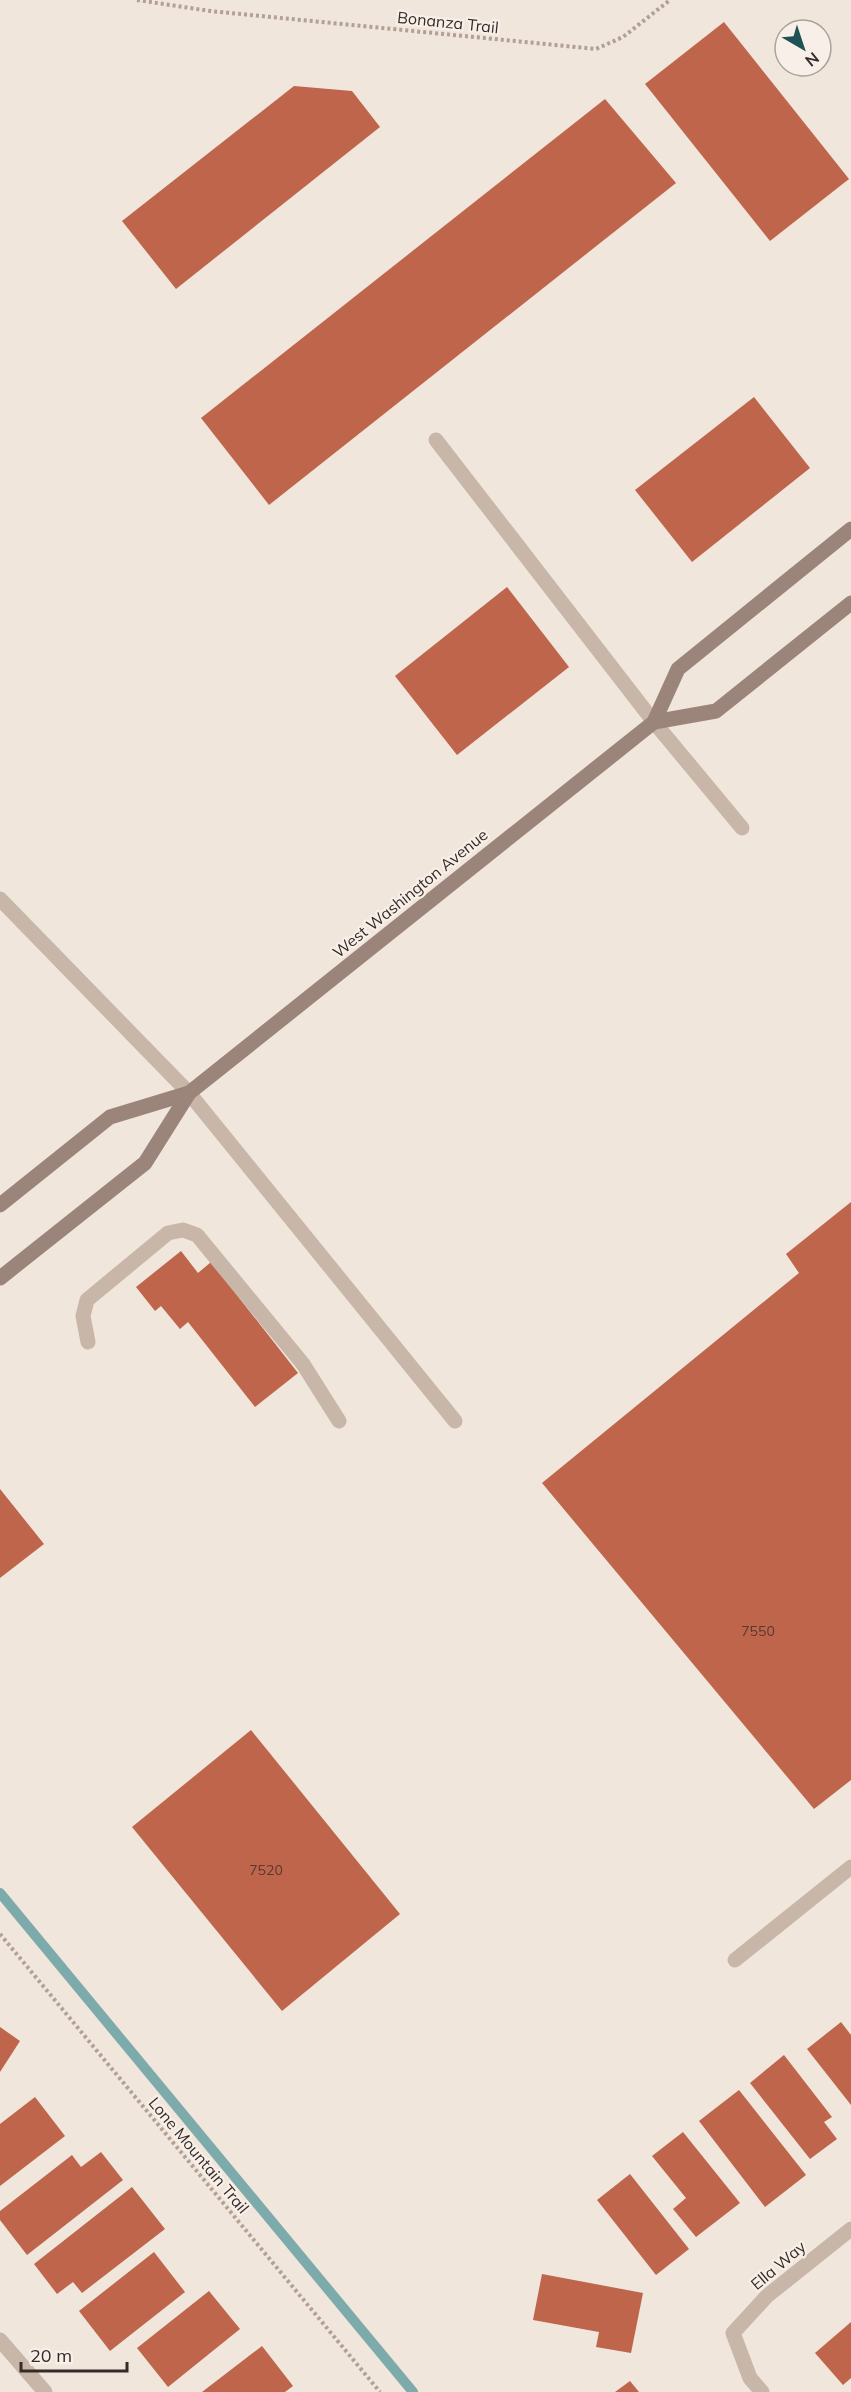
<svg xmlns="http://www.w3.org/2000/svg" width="851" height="2392" viewBox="0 0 851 2392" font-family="Mulish,sans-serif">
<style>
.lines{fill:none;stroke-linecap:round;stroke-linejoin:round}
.stream{stroke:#7daaab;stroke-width:10}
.building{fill:#be654c}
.path{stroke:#b3a093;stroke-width:4;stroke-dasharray:3 3;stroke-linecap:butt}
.lane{stroke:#c8b6a8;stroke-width:15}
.street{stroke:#c8b6a8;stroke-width:15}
.secondary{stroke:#9b857a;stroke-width:15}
.labels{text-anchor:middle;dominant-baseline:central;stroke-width:4.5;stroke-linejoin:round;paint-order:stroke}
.number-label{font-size:14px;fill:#573a31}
.street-label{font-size:16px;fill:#352c28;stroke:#f8f0e8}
</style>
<rect width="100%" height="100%" fill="#f0e6dc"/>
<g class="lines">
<polyline class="stream" points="0,1893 413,2392"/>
</g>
<g class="building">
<polygon points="724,22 849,179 770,241 645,84"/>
<polygon points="294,86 352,91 380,127 176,289 122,221"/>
<polygon points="605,99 676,183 269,505 201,418"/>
<polygon points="754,397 810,468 692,562 635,490"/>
<polygon points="507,587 569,667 457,755 395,676"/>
<polygon points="851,1202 851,1780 814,1809 542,1483 799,1273 786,1254"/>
<polygon points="181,1251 198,1273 211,1262 298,1373 255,1407 188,1322 180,1329 161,1306 155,1311 136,1287"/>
<polygon points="0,1489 44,1544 0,1578"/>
<polygon points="251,1730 400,1914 282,2011 132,1827"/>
<polygon points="841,2022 851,2035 851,2105 807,2049"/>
<polygon points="0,2027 20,2041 0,2072"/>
<polygon points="784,2055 832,2117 824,2122 837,2139 810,2159 750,2083"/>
<polygon points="739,2090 806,2175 765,2207 699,2121"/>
<polygon points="35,2097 65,2136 0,2186 0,2124"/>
<polygon points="683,2132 740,2203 696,2237 673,2209 686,2198 652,2156"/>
<polygon points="101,2152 123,2180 27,2255 0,2220 0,2211 72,2155 81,2167"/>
<polygon points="630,2174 689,2249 656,2275 597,2200"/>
<polygon points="132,2187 165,2229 82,2293 73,2282 57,2294 34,2264"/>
<polygon points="154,2252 185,2292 110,2351 79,2311"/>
<polygon points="542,2274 643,2293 631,2353 596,2347 599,2332 533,2320"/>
<polygon points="209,2291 240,2329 168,2387 137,2348"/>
<polygon points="851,2322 851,2378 843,2385 815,2353"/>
<polygon points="262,2346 293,2386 285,2392 202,2392"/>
<polygon points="630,2381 639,2392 615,2392"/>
</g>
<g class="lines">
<g class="path">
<polyline points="137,0 210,11 596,49 623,37 670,0"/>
<polyline points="0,1934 380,2392"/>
</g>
<g class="lane">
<polyline points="436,440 654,722 742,828"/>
<polyline points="0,899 189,1093 455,1421"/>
<polyline points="88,1342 83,1316 87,1300 168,1233 183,1230 197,1235 303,1364 339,1421"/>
<polyline points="735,1960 851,1867"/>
</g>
<g class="street">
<polyline points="0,2340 45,2392"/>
<polyline points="762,2392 750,2378 733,2333 767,2296 851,2229"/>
</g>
<g class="secondary">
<polyline points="654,722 716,711 851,603"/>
<polyline points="0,1205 110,1117 189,1093"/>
<polyline points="0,1278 145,1163 189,1093 654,722 678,669 851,529"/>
</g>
</g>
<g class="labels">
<g class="number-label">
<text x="758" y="1631">7550</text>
<text x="266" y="1870">7520</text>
</g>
<g class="street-label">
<text transform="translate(448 22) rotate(6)">Bonanza Trail</text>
<text transform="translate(410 893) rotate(-39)">West Washington Avenue</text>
<text transform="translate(199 2155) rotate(50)">Lone Mountain Trail</text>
<text transform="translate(778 2265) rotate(-40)">Ella Way</text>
</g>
</g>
<g transform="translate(803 48) rotate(141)"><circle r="28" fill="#f8f0e8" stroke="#aaa29b" stroke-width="1.5"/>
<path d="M0-4.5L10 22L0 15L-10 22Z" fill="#205154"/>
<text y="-9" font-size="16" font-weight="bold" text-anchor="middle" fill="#352c28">N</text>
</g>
<path d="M21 2362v9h106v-9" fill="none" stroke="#352c28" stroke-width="3"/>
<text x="30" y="2362" font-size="18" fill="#352c28" stroke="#f8f0e8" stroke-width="4.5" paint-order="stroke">20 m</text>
</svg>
